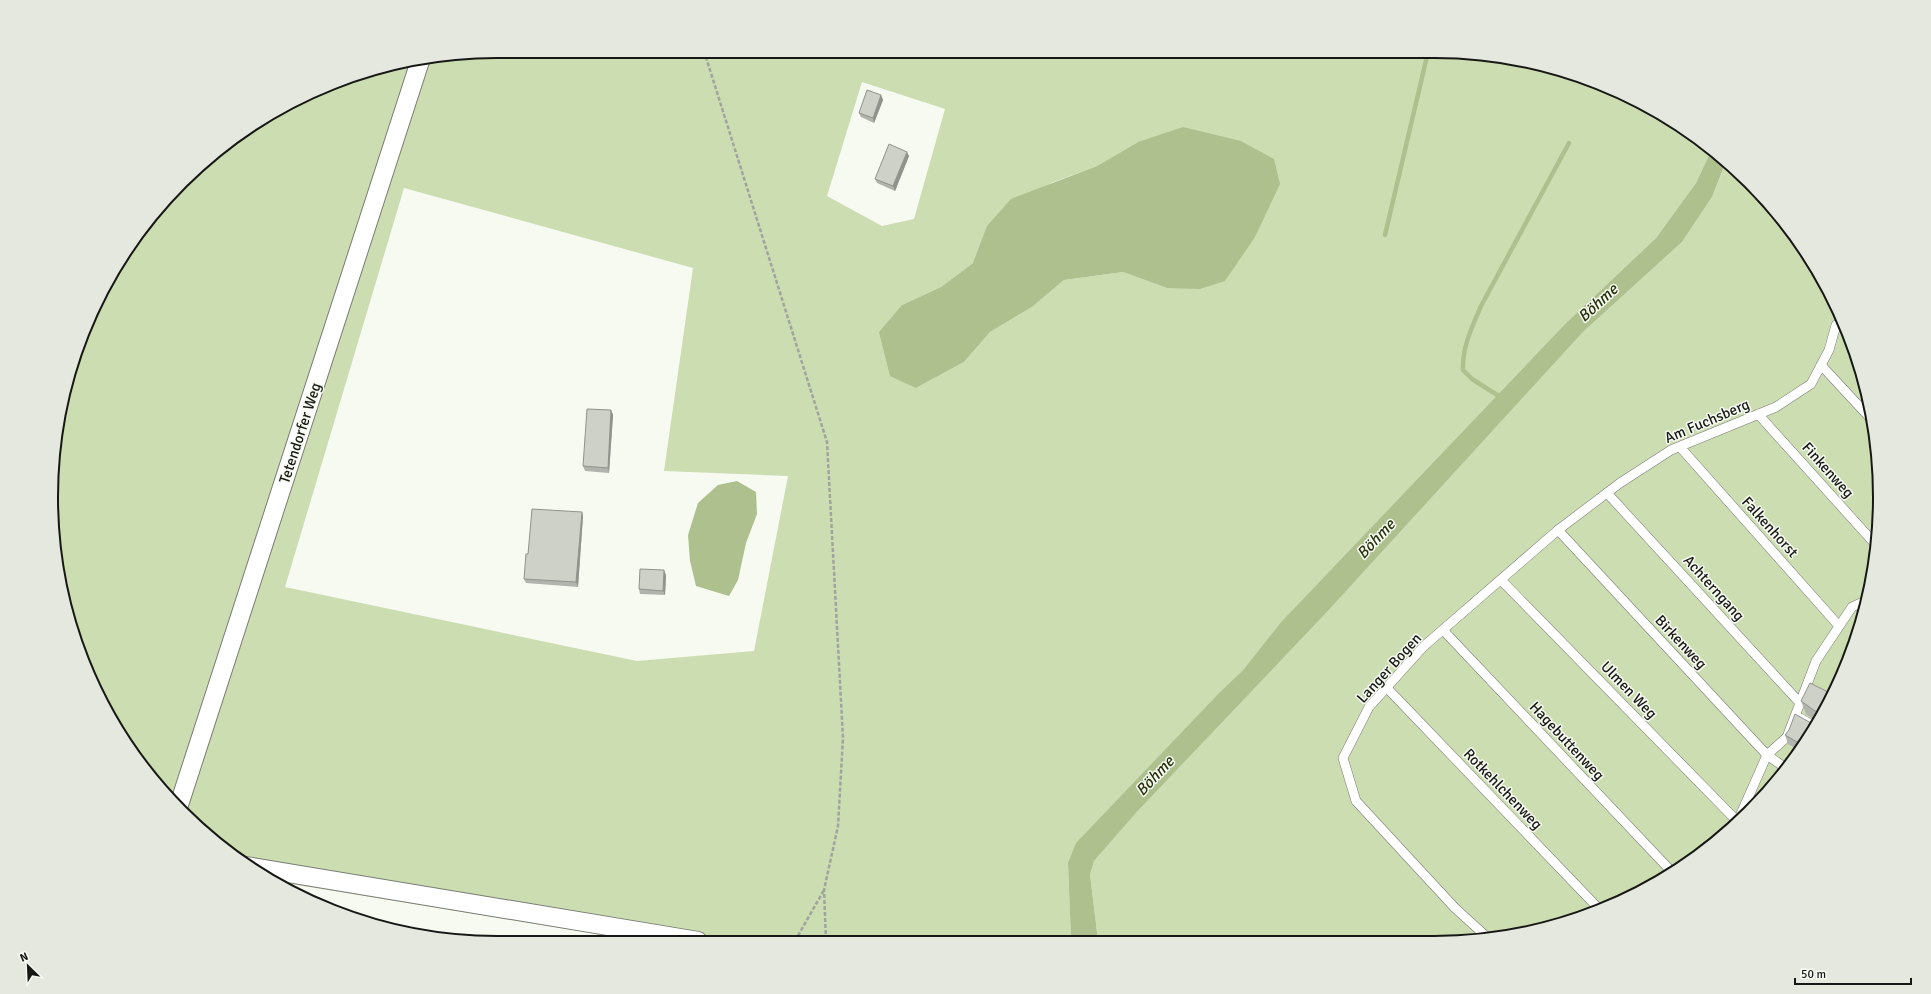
<svg xmlns="http://www.w3.org/2000/svg" width="1931" height="994" viewBox="0 0 1931 994" font-family="Signika,sans-serif">
<style>
.green{fill:#cdddb2;fill-rule:evenodd}
.water{fill:#adc08d}
.lines{fill:none;stroke-linecap:round;stroke-linejoin:round}
.stream{stroke:#adc08d;stroke-width:4.5}
.service-casing{stroke:#797c74;stroke-width:10}
.minor-casing{stroke:#797c74;stroke-width:20}
.path{stroke:#a1a49e;stroke-width:2.5;stroke-dasharray:4 2;stroke-linecap:butt}
.service{stroke:#fff;stroke-width:9}
.minor{stroke:#fff;stroke-width:18}
.wall{fill:#b0b4ac}
.shaded-wall{fill:#90928c}
.building{fill:#cdd1c8;stroke:#90928c}
.labels{text-anchor:middle;dominant-baseline:central;stroke-width:3;stroke-linejoin:round;paint-order:stroke}
.street-label{font-size:15px;fill:#171815;stroke:#f6faf1}
.water-label{font-size:16px;font-style:italic;fill:#25310a;stroke:#f6faf1}
.rim{fill:none;stroke:#171815;stroke-width:2}
</style>
<rect width="100%" height="100%" fill="#f6faf1"/>
<g class="green">
<path d="M497,51L1463,52L1549,66L1631,97L1705,143L1712,149L1696,183L1656,238L1565,324L1281,622L1243,670L1222,690L1068,863L1071,940L594,942L597,934L273,881C227,855 172,810 142,766C134,755 127,743 120,732C112,719 102,706 96,692C6,496 58,279 225,144C271,106 351,71 410,60C438,54 468,54 497,51ZM862,82L945,109L914,219L882,226L827,196ZM1138,142L1167,288L1123,272L1064,280L1032,307L990,332L964,362L916,388L902,305L941,287L973,263L1051,183L1097,166ZM404,188L693,268L664,471L788,476L754,651L637,661L285,587Z"/>
<polygon points="1726,163 1769,203 1820,274 1856,353 1876,439 1879,526 1865,612 1834,694 1788,769 1705,851 1604,909 1492,939 1098,940 1090,875 1094,861 1136,813 1327,612 1583,332 1682,242 1712,197"/>
</g>
<g class="water">
<polygon points="1183,127 1241,141 1274,159 1280,184 1255,237 1225,281 1200,289 1167,288 1123,272 1064,280 1032,307 990,332 964,362 916,388 890,376 879,332 902,305 941,287 973,263 987,226 1011,199 1097,166 1138,142"/>
<polygon points="1712,149 1726,162 1712,197 1682,242 1583,332 1327,612 1136,813 1094,861 1090,875 1098,940 1071,940 1068,863 1076,843 1222,690 1243,670 1281,622 1565,324 1656,238 1696,183"/>
<polygon points="737,481 756,492 757,514 746,543 738,580 729,596 696,586 690,561 688,535 698,503 718,485"/>
</g>
<g class="lines">
<g class="stream">
<polyline points="1385,235 1428,52"/>
<path d="M1502,398L1472,379L1463,370C1462,347 1472,327 1481,306L1569,143"/>
</g>
<defs>
<g id="service">
<polyline points="1821,365 1872,420"/>
<polyline points="1758,414 1876,545"/>
<polyline points="1680,447 1839,626"/>
<polyline points="1607,493 1800,703"/>
<polyline points="1558,530 1767,755 1787,769"/>
<polyline points="1501,580 1736,820"/>
<polyline points="1443,630 1671,871"/>
<polyline points="1387,688 1600,910"/>
<polyline points="1800,718 1814,726"/>
<polyline points="1740,816 1767,755 1787,737 1816,661 1852,607 1867,600"/>
<polyline points="1489,939 1455,908 1356,801 1343,758 1369,707 1424,646 1558,530 1620,483 1671,450 1776,407 1811,384 1829,350 1836,325 1842,322"/>
</g>
<g id="minor">
<polyline points="178,808 421,58"/>
<polyline points="246,866 698,941"/>
</g>
</defs>
<use href="#service" class="service-casing"/>
<use href="#minor" class="minor-casing"/>
<g class="path">
<polyline points="704,51 827,442 843,738 838,826 824,890 826,941"/>
<polyline points="795,941 824,890"/>
</g>
<use href="#service" class="service"/>
<use href="#minor" class="minor"/>
</g>
<g class="wall">
<polygon points="881,95 883,100 874,123 861,117 859,113"/>
<polygon points="909,156 895,191 877,183 875,179"/>
<polygon points="611,410 613,415 609,473 585,471 583,466"/>
<polygon points="582,512 583,516 578,587 526,583 524,579 528,554"/>
<polygon points="666,575 665,595 640,594 639,589"/>
<polygon points="1834,695 1817,722 1806,714 1801,701"/>
<polygon points="1813,728 1799,750 1788,744 1785,735"/>
</g>
<g class="shaded-wall">
<polygon points="881,95 883,100 874,123 873,118"/>
<polygon points="907,152 909,156 895,191 893,186"/>
<polygon points="611,410 613,415 609,473 608,468"/>
<polygon points="582,512 583,516 578,587 576,582"/>
<polygon points="664,570 666,575 665,595 663,591"/>
<polygon points="1811,723 1813,728 1801,747 1799,743"/>
</g>
<g class="building">
<polygon points="867,90 881,95 873,118 859,113"/>
<polygon points="889,144 907,152 893,186 875,179"/>
<polygon points="587,409 611,410 608,468 583,466"/>
<polygon points="532,509 582,512 576,582 524,579 526,554 528,554"/>
<polygon points="640,569 664,570 663,591 639,589"/>
<polygon points="1810,683 1834,695 1822,714 1815,711 1801,701"/>
<polygon points="1795,714 1811,723 1799,743 1785,735 1789,730"/>
</g>
<g class="labels">
<g class="street-label">
<text transform="translate(1707 421) rotate(-23)">Am Fuchsberg</text>
<text transform="translate(300 433) rotate(-72)">Tetendorfer Weg</text>
<text transform="translate(1828 470) rotate(48)">Finkenweg</text>
<text transform="translate(1770 527) rotate(48)">Falkenhorst</text>
<text transform="translate(1714 588) rotate(48)">Achterngang</text>
<text transform="translate(1681 642) rotate(47)">Birkenweg</text>
<text transform="translate(1389 668) rotate(-48)">Langer Bogen</text>
<text transform="translate(1629 690) rotate(46)">Ulmen Weg</text>
<text transform="translate(1567 741) rotate(47)">Hagebuttenweg</text>
<text transform="translate(1503 789) rotate(46)">Rotkehlchenweg</text>
</g>
<g class="water-label">
<text transform="translate(1598 303) rotate(-43)">Böhme</text>
<text transform="translate(1376 539) rotate(-47)">Böhme</text>
<text transform="translate(1155 776) rotate(-47)">Böhme</text>
</g>
</g>
<path d="M0 0H1931V994H0ZM497 58H1434A439 439 0 0 1 1873 497V497A439 439 0 0 1 1434 936H497A439 439 0 0 1 58 497V497A439 439 0 0 1 497 58Z" fill="#e4e8df" fill-rule="evenodd"/>
<path class="rim" d="M497 58H1434A439 439 0 0 1 1873 497V497A439 439 0 0 1 1434 936H497A439 439 0 0 1 58 497V497A439 439 0 0 1 497 58Z"/>
<g transform="translate(28 966) rotate(336)" stroke="#f6faf1" stroke-width="3" paint-order="stroke">
<path d="M0-3L7 15L0 10L-7 15Z" fill="#171815"/>
<text y="-6" font-size="11" font-weight="bold" text-anchor="middle" fill="#171815">N</text>
</g>
<path d="M1795 978v6h116v-6" fill="none" stroke="#171815" stroke-width="2"/>
<text x="1801" y="978" font-size="12" fill="#171815" stroke="#f6faf1" stroke-width="3" paint-order="stroke">50 m</text>
</svg>
